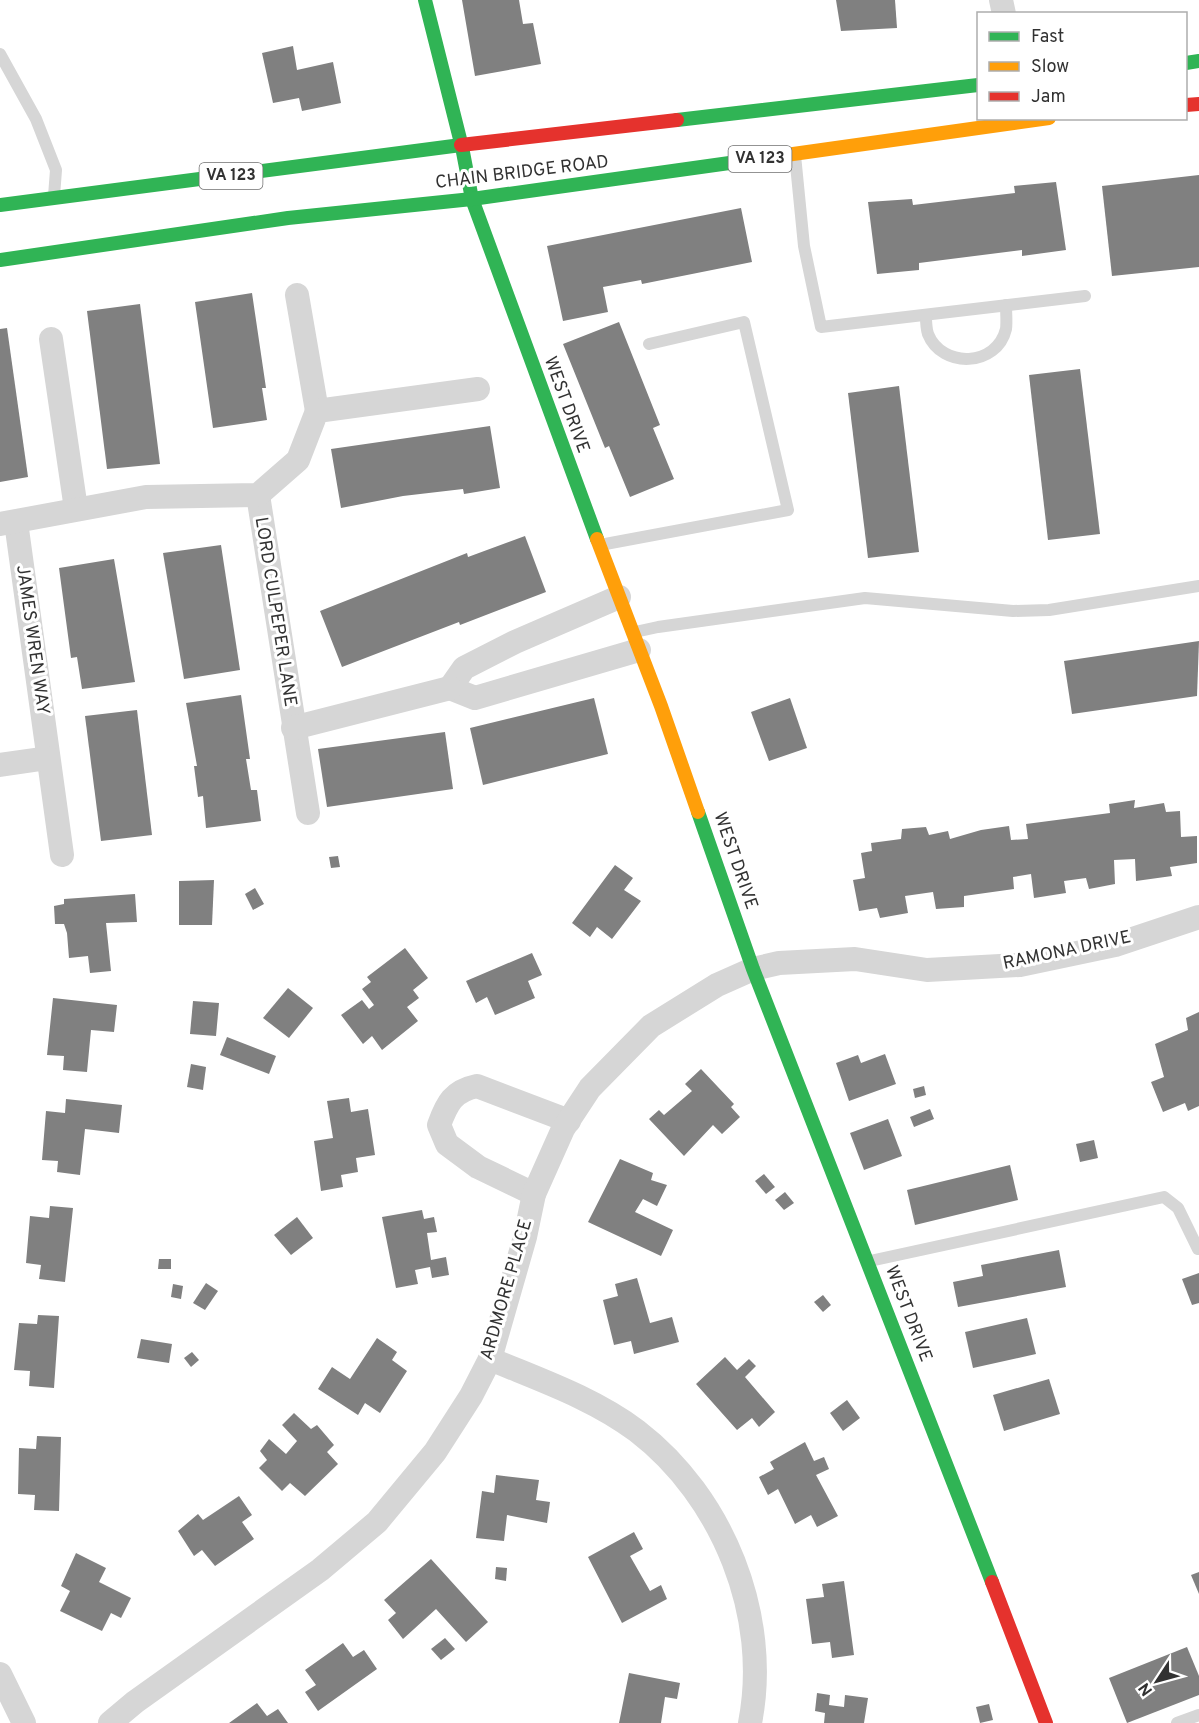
<svg xmlns="http://www.w3.org/2000/svg" width="1199" height="1723" viewBox="0 0 1199 1723" font-family="Overpass,sans-serif">
<style>
.building{fill:#808080}
.lines{fill:none;stroke-linecap:round;stroke-linejoin:round}
.lane{stroke:#d6d6d6;stroke-width:12}
.street{stroke:#d6d6d6;stroke-width:24}
.fast{stroke:#30b455;stroke-width:14}
.slow{stroke:#ff9f0a;stroke-width:14}
.jam{stroke:#e5322d;stroke-width:14}
.labels{text-anchor:middle;dominant-baseline:central;stroke-width:6;stroke-linejoin:round;paint-order:stroke}
.shield{fill:#fff;stroke:#707070;stroke-width:1.5}
.shield-label{font-size:16px;font-weight:bold;fill:#323232}
.street-label{font-size:18px;fill:#323232;stroke:#fff}
</style>
<rect width="100%" height="100%" fill="#fff"/>
<g class="building">
<polygon points="462,0 519,0 523,24 533,23 541,64 475,76"/>
<polygon points="836,0 895,0 897,28 841,31"/>
<polygon points="293,46 297,70 333,62 341,103 302,111 299,98 273,103 262,53"/>
<polygon points="1199,175 1199,267 1112,276 1102,186"/>
<polygon points="1056,182 1066,250 1022,256 1022,250 919,263 919,270 877,274 868,202 912,199 913,205 1015,193 1014,186"/>
<polygon points="741,208 752,262 642,284 641,280 603,287 608,312 563,321 547,246"/>
<polygon points="252,293 266,388 262,388 267,420 213,428 195,302"/>
<polygon points="140,304 160,464 107,469 87,311"/>
<polygon points="619,322 660,425 653,428 674,479 630,497 609,446 605,448 563,344"/>
<polygon points="7,328 28,477 0,482 0,329"/>
<polygon points="1080,369 1100,534 1048,540 1029,375"/>
<polygon points="899,386 919,552 868,558 848,393"/>
<polygon points="490,426 500,488 464,494 463,489 403,496 341,508 331,449"/>
<polygon points="525,536 546,592 460,625 459,622 342,667 320,611 467,553 468,557"/>
<polygon points="221,545 240,670 184,679 163,553"/>
<polygon points="114,559 135,682 82,689 77,657 71,658 59,568"/>
<polygon points="1199,641 1197,696 1072,714 1064,661"/>
<polygon points="241,695 250,759 246,759 251,790 257,790 261,821 206,828 203,796 198,797 194,766 197,766 186,703"/>
<polygon points="594,698 608,754 483,785 470,728"/>
<polygon points="790,698 807,748 769,761 751,712"/>
<polygon points="137,710 152,835 101,841 85,716"/>
<polygon points="445,732 453,789 327,807 318,749"/>
<polygon points="1135,800 1134,808 1164,803 1166,812 1180,811 1181,837 1197,836 1197,863 1170,867 1172,876 1136,881 1135,859 1114,860 1115,884 1089,889 1086,878 1064,881 1066,893 1034,898 1031,874 1013,877 1014,889 964,896 964,907 936,909 933,892 905,896 908,913 880,918 877,908 859,911 853,880 865,878 861,853 872,851 871,843 901,839 902,829 926,827 929,835 948,831 950,839 981,830 1009,826 1011,840 1028,839 1026,824 1110,813 1109,804"/>
<polygon points="338,856 340,867 331,868 329,857"/>
<polygon points="615,865 633,878 624,890 641,901 612,939 597,927 590,937 572,923"/>
<polygon points="214,880 212,925 179,925 179,881"/>
<polygon points="255,888 264,904 253,910 245,894"/>
<polygon points="135,894 137,922 106,923 111,971 90,973 88,956 69,958 67,933 64,924 55,924 54,906 64,904 64,899"/>
<polygon points="405,948 428,978 413,990 419,998 407,1007 418,1021 382,1050 372,1036 363,1044 341,1015 362,1000 369,1009 374,1005 362,989 371,982 367,977"/>
<polygon points="532,953 542,975 528,981 535,998 495,1015 487,997 476,1003 466,981"/>
<polygon points="288,988 313,1008 289,1038 263,1018"/>
<polygon points="53,998 117,1005 114,1032 91,1030 87,1072 63,1070 64,1056 47,1055"/>
<polygon points="193,1001 219,1003 216,1036 190,1034"/>
<polygon points="1199,1012 1199,1106 1188,1111 1185,1103 1163,1112 1151,1082 1164,1077 1155,1044 1188,1030 1186,1018"/>
<polygon points="227,1037 276,1056 269,1074 220,1055"/>
<polygon points="885,1054 896,1084 849,1101 836,1063 858,1055 861,1063"/>
<polygon points="191,1064 206,1067 203,1090 187,1087"/>
<polygon points="701,1069 734,1104 731,1107 740,1117 722,1134 713,1125 684,1156 649,1119 659,1110 664,1115 692,1091 685,1084"/>
<polygon points="924,1086 926,1095 915,1098 913,1089"/>
<polygon points="349,1098 351,1112 368,1109 375,1155 356,1158 358,1172 341,1175 343,1187 321,1191 314,1141 333,1138 327,1101"/>
<polygon points="66,1099 122,1105 119,1133 85,1129 80,1175 57,1172 58,1161 42,1160 46,1111 65,1113"/>
<polygon points="930,1109 934,1119 914,1127 910,1117"/>
<polygon points="888,1119 902,1156 864,1170 850,1133"/>
<polygon points="1094,1140 1098,1158 1080,1162 1076,1144"/>
<polygon points="620,1159 653,1173 651,1180 667,1185 657,1206 643,1199 635,1212 673,1230 661,1256 588,1222"/>
<polygon points="1010,1165 1018,1200 915,1225 907,1190"/>
<polygon points="764,1174 775,1187 766,1194 755,1181"/>
<polygon points="785,1192 794,1203 784,1210 775,1200"/>
<polygon points="50,1206 73,1208 65,1282 39,1279 41,1265 26,1263 30,1216 49,1218"/>
<polygon points="422,1210 424,1219 434,1217 437,1232 427,1233 431,1260 446,1257 449,1275 432,1278 430,1267 415,1270 418,1284 396,1288 382,1217"/>
<polygon points="297,1217 313,1238 291,1255 274,1235"/>
<polygon points="1059,1250 1066,1287 958,1307 953,1282 983,1276 981,1265"/>
<polygon points="159,1259 171,1259 171,1269 158,1269"/>
<polygon points="1199,1273 1199,1303 1192,1305 1182,1279"/>
<polygon points="637,1278 650,1323 672,1317 679,1342 634,1354 631,1341 614,1345 603,1300 618,1296 615,1284"/>
<polygon points="206,1283 218,1291 205,1310 193,1303"/>
<polygon points="173,1284 183,1286 181,1299 171,1297"/>
<polygon points="823,1295 831,1305 823,1312 814,1302"/>
<polygon points="38,1315 59,1316 54,1388 29,1386 30,1371 14,1370 19,1323 37,1324"/>
<polygon points="1027,1318 1036,1354 973,1368 965,1332"/>
<polygon points="377,1338 397,1352 392,1360 407,1371 380,1413 365,1403 358,1415 318,1389 332,1367 350,1379"/>
<polygon points="141,1339 172,1344 169,1363 137,1358"/>
<polygon points="192,1352 199,1360 191,1367 184,1358"/>
<polygon points="725,1357 737,1370 749,1359 756,1366 745,1377 775,1412 759,1427 752,1418 737,1430 696,1384"/>
<polygon points="1049,1379 1060,1414 1004,1431 993,1395"/>
<polygon points="847,1400 860,1418 843,1431 830,1413"/>
<polygon points="294,1413 311,1429 317,1425 334,1445 327,1452 338,1464 305,1496 290,1483 282,1491 259,1468 267,1460 260,1451 269,1439 286,1454 297,1441 282,1425"/>
<polygon points="37,1436 61,1437 59,1511 34,1510 35,1495 18,1494 19,1448 36,1449"/>
<polygon points="805,1442 814,1461 824,1457 829,1469 816,1475 838,1516 817,1527 811,1515 795,1524 778,1489 768,1495 759,1477 774,1469 770,1462"/>
<polygon points="496,1475 539,1480 536,1500 550,1502 547,1523 507,1515 504,1541 476,1538 482,1491 494,1493"/>
<polygon points="239,1496 252,1515 242,1522 254,1539 215,1566 202,1550 194,1556 178,1531 198,1514 203,1520"/>
<polygon points="634,1532 643,1549 630,1556 650,1591 661,1585 667,1599 622,1623 588,1557"/>
<polygon points="76,1553 106,1568 99,1582 131,1598 121,1618 111,1613 102,1631 60,1611 70,1591 61,1586"/>
<polygon points="431,1559 488,1622 466,1642 436,1609 403,1639 388,1620 396,1613 384,1600"/>
<polygon points="496,1567 507,1568 506,1581 495,1579"/>
<polygon points="1199,1572 1199,1594 1191,1575"/>
<polygon points="844,1581 854,1655 832,1658 830,1642 812,1644 806,1599 824,1597 822,1584"/>
<polygon points="445,1638 455,1649 441,1660 431,1649"/>
<polygon points="343,1643 353,1657 364,1650 377,1669 318,1711 305,1692 316,1685 305,1670"/>
<polygon points="1187,1647 1199,1676 1199,1695 1127,1723 1109,1678"/>
<polygon points="629,1673 680,1683 677,1699 665,1697 661,1723 619,1723"/>
<polygon points="817,1693 830,1695 829,1705 844,1707 845,1695 868,1698 864,1723 824,1723 825,1713 815,1711"/>
<polygon points="257,1703 267,1716 278,1709 288,1723 229,1723"/>
<polygon points="989,1704 993,1720 980,1723 976,1707"/>
</g>
<g class="lines">
<g class="lane">
<polyline points="0,54 36,119 56,170 54,196"/>
<polyline points="795,155 804,246 821,327 1085,296"/>
<path d="M926,315C926,321 926,328 928,334C942,369 997,367 1006,329C1007,322 1006,313 1006,305"/>
<polyline points="600,545 788,510 744,322 649,344"/>
<polyline points="635,632 658,627 865,598 1013,611 1049,610 1199,586"/>
<polyline points="870,1261 1164,1197 1178,1208 1198,1249"/>
<polyline points="1177,1723 1199,1715"/>
</g>
<g class="street">
<polyline points="1001,0 1004,14"/>
<polyline points="297,295 317,411"/>
<polyline points="51,339 76,509"/>
<polyline points="258,495 308,813"/>
<polyline points="16,522 62,855"/>
<polyline points="0,524 146,497 258,495 298,460 317,411 478,389"/>
<polyline points="619,597 515,642 464,668 450,688 475,698 639,650"/>
<polyline points="293,728 450,688"/>
<polyline points="0,765 48,758"/>
<path d="M534,1194L478,1167L447,1144L439,1125C447,1103 453,1091 477,1086L569,1121"/>
<path d="M490,1359C540,1380 593,1398 637,1431C723,1497 771,1616 750,1723"/>
<polyline points="0,1674 24,1723"/>
<polyline points="110,1723 135,1702 320,1570 377,1522 435,1452 471,1396 490,1359 525,1237 534,1194 563,1129 590,1088 651,1026 717,985 753,969 779,963 855,959 927,970 1020,965 1115,945 1199,917"/>
</g>
<g class="fast">
<polyline points="425,0 462,147 472,199 597,539"/>
<polyline points="1186,63 1199,61"/>
<polyline points="677,120 978,85"/>
<polyline points="0,205 461,145"/>
<polyline points="0,260 288,218 472,199 758,159"/>
<polyline points="698,812 753,969 992,1582"/>
</g>
<g class="slow">
<polyline points="758,159 1049,118"/>
<polyline points="597,539 661,706 698,812"/>
</g>
<g class="jam">
<polyline points="1186,105 1199,104"/>
<polyline points="461,145 677,120"/>
<polyline points="992,1582 1046,1723"/>
</g>
</g>
<g class="labels">
<g class="shield">
<rect x="728.5" y="146" width="63" height="26" rx="4.5"/>
<rect x="199.5" y="163" width="63" height="26" rx="4.5"/>
</g>
<g class="shield-label">
<text x="760" y="159">VA 123</text>
<text x="231" y="176">VA 123</text>
</g>
<g class="street-label">
<text transform="translate(522 173) rotate(-7)">CHAIN BRIDGE ROAD</text>
<text transform="translate(566 405) rotate(70)">WEST DRIVE</text>
<text transform="translate(275 612) rotate(81)">LORD CULPEPER LANE</text>
<text transform="translate(32 640) rotate(82)">JAMES WREN WAY</text>
<text transform="translate(735 861) rotate(71)">WEST DRIVE</text>
<text transform="translate(1067 951) rotate(-12)">RAMONA DRIVE</text>
<text transform="translate(507 1290) rotate(-74)">ARDMORE PLACE</text>
<text transform="translate(908 1314) rotate(69)">WEST DRIVE</text>
</g>
</g>
<rect x="977" y="12" width="210" height="108" fill="#ffffff" stroke="#adadad" stroke-width="1.5"/>
<rect x="989" y="32" width="30" height="9" fill="#30b455" stroke="#adadad" stroke-width="1.5"/>
<text x="1031" y="42" font-size="18" fill="#323232">Fast</text>
<rect x="989" y="62" width="30" height="9" fill="#ff9f0a" stroke="#adadad" stroke-width="1.5"/>
<text x="1031" y="72" font-size="18" fill="#323232">Slow</text>
<rect x="989" y="92" width="30" height="9" fill="#e5322d" stroke="#adadad" stroke-width="1.5"/>
<text x="1031" y="102" font-size="18" fill="#323232">Jam</text>
<g transform="translate(1157 1681) rotate(234)" stroke="#ffffff" stroke-width="4.5" paint-order="stroke">
<path d="M0-4.5L10 22L0 15L-10 22Z" fill="#323232"/>
<text y="-9" font-size="16" font-weight="bold" text-anchor="middle" fill="#323232">N</text>
</g>
</svg>
